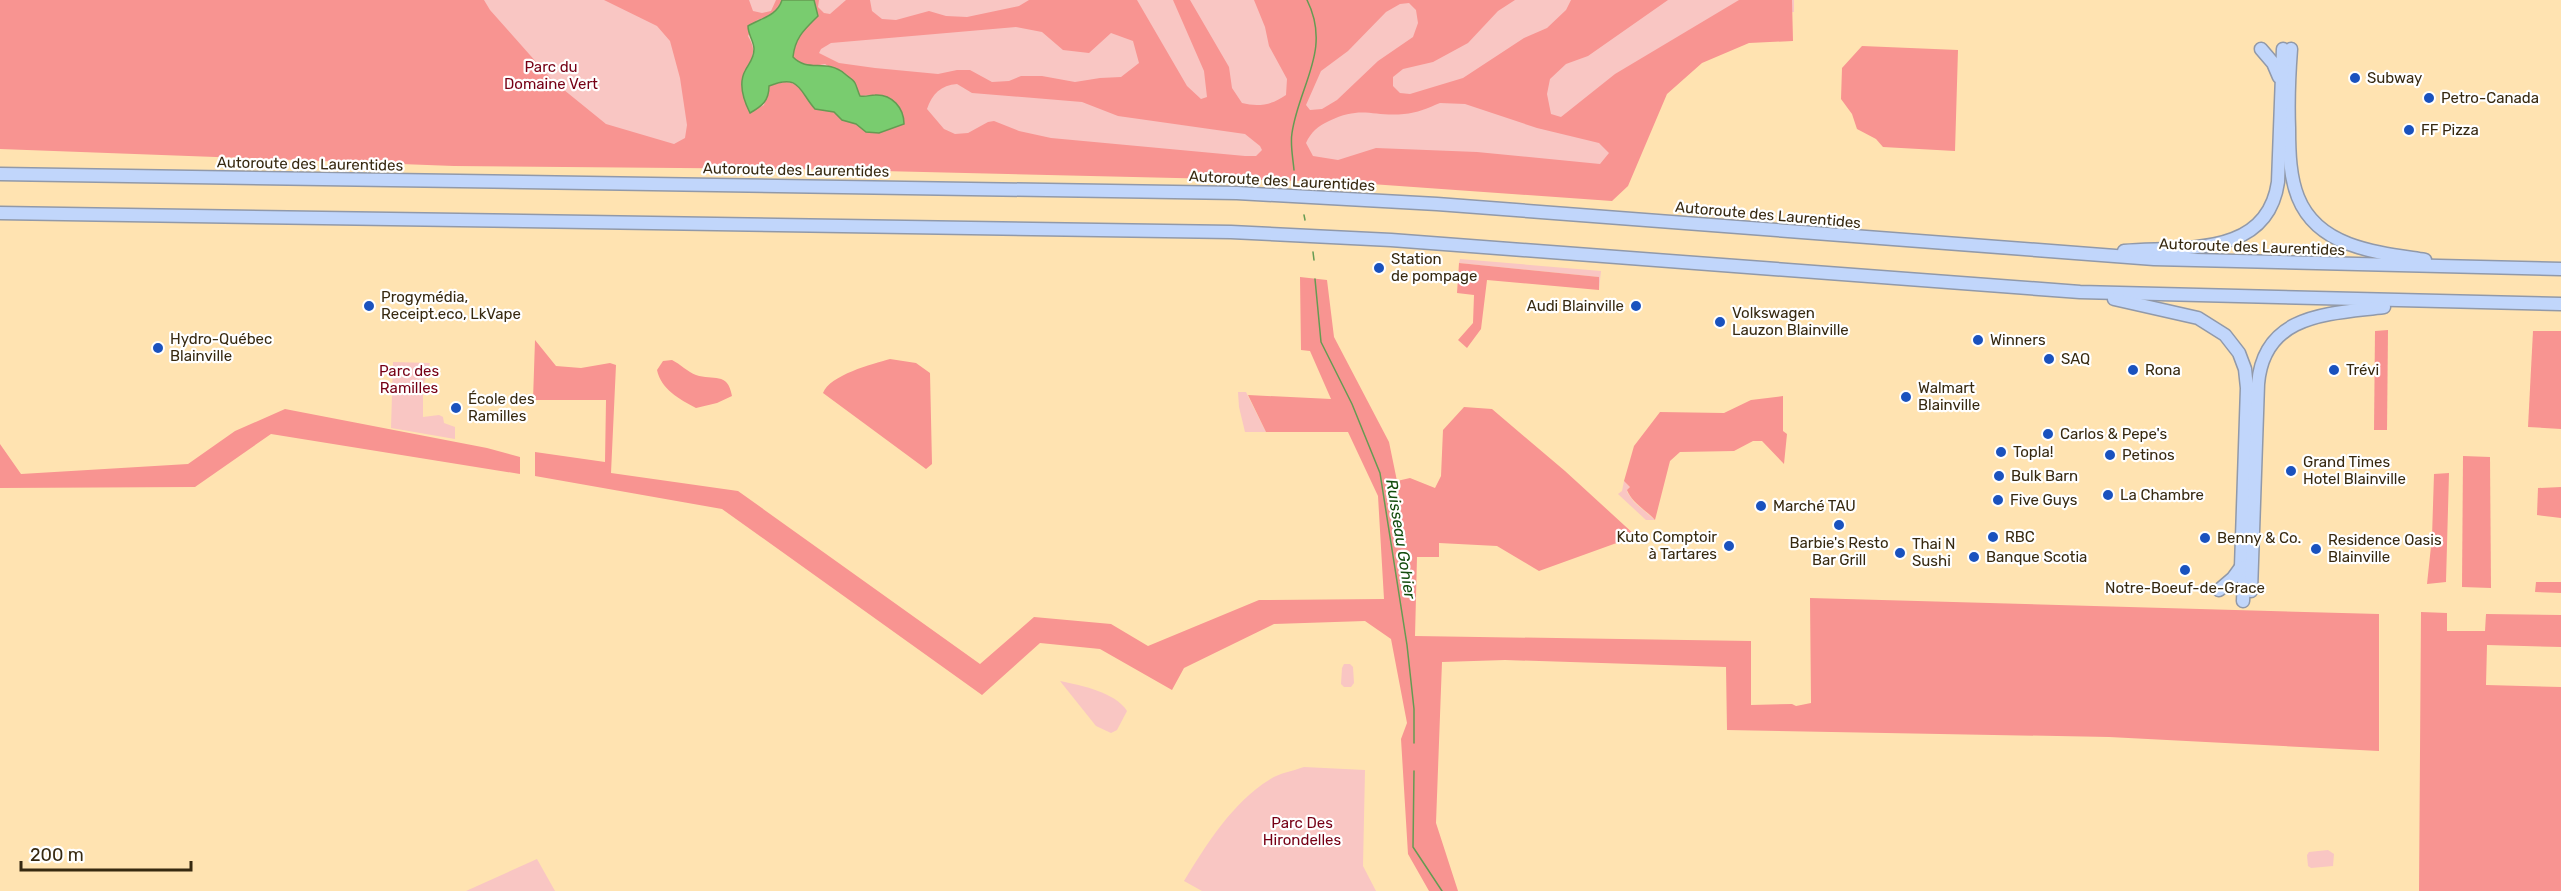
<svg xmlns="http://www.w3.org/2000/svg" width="2561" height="891" viewBox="0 0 2561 891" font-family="Rubik,sans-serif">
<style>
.green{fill:#f9c6c3}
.forest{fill:#f89491;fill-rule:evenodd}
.water{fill:#79cc6f;stroke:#659b52;stroke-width:1.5}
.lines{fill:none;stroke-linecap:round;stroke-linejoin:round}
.stream{stroke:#659b52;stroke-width:1.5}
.motorway-casing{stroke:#9199a9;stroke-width:15}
.motorway{stroke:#c1d6fb;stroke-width:12}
.poi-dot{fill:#1a52be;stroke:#fff;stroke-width:2}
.labels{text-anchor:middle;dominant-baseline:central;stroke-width:4.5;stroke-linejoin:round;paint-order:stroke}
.park-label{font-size:15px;fill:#760015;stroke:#fff}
.poi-label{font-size:15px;fill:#372910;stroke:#fff;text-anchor:start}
.street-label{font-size:15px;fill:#372910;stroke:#fff}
.water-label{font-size:16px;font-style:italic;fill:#134c0d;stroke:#fff}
</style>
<rect width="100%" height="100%" fill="#ffe3b1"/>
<g class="green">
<polygon points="0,0 1794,0 1794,12 1761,13 1678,55 1594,190 1279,173 0,147"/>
<polygon points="1460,259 1601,271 1599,290 1599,277 1459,263"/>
<polygon points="393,362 430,363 423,387 423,417 439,415 443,417 444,423 455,427 455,439 391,428"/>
<polygon points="1238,392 1246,392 1266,432 1245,432 1239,407"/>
<polygon points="1624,481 1630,487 1627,492 1634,502 1655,520 1646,520 1618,494 1622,491"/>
<polygon points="1344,664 1350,664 1353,667 1354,683 1351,687 1344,687 1341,684 1342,668"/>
<path d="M1060,681C1080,685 1115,692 1127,711L1117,730L1111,733L1096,726Z"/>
<path d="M1304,767L1365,770L1363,866L1376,891H1202L1184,881C1206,845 1233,802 1269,780C1279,773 1293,771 1304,767Z"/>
<polygon points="2328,850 2334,854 2333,866 2311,868 2308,866 2307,855 2309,852"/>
<polygon points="537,859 555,891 466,891"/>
</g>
<g class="forest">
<path d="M0,0H484L490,10L553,81L606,124L674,144L685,138L687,125L680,78L670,41L657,26L604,0H749L753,11L762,13L771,11L776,0H782C778,11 769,17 757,20L748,36C757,52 752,52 749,68C747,82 749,99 749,113L764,105L769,86C795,75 802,88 815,109L834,112L842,120L856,124L866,132L873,95L860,96L854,82L825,64L814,66L799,63L793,57C796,28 818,27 814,0H819L818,7L824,13L830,14L846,0H870L872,11L882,19L896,20L929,11L946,16L967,17L1019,6L1029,0H1137L1187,86L1201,99L1207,97L1204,71L1173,0H1190L1229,67L1232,88L1242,103C1258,107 1272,105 1286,95L1287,79L1269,46L1265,27L1254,0H1515L1498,11L1468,43L1433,62L1403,69L1393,77V86L1400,93L1410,94L1463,78L1524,38L1547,28L1566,10L1571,0H1668L1588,56L1566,64L1550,79L1547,94L1551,114L1561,117L1615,74L1739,0H1792L1793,41L1749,43L1702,63L1667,94L1628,186L1612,201L1343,182L798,169L454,166L0,149ZM1409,3L1416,10L1418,23L1413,37L1378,61L1337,100L1322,109L1310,110L1306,105L1321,71L1348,51L1386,12L1400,4ZM1016,27L1042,32L1063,50L1089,53L1111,33L1133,41L1139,63L1121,77L1100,78L1075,82L1042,76H1021L1009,81L992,82L970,70H957L938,74L875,68L839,63L819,53L821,49L831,43ZM957,84L972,93L1082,102L1118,116L1245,134L1260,146L1262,150L1256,156H1245L1051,138L1019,131L994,121L988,122L968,133L955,134L944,129L927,109C932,94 941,85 957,84ZM1440,103L1465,104L1537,128L1599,143L1609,153L1600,164L1477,152L1376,148L1338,160L1313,156L1306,143C1311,132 1318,126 1329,121C1362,105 1372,117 1404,114C1417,113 1428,108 1440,103Z"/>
<polygon points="1862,46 1958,50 1955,151 1883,147 1876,139 1857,129 1852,114 1841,99 1842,68"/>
<polygon points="1459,263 1599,277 1599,290 1487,280 1481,329 1467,348 1458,340 1473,323 1474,295 1457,293"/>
<polygon points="1300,277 1327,280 1334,337 1389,442 1397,481 1410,478 1435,488 1441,476 1443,430 1464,407 1492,409 1565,471 1636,536 1539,571 1497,546 1439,543 1439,557 1417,557 1415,636 1751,641 1751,705 1792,704 1796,706 1811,703 1810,598 2379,614 2379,751 2109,737 1727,730 1726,667 1505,660 1442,662 1436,823 1458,891 1429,891 1408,854 1401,739 1407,723 1391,639 1365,621 1274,624 1184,668 1172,690 1100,649 1040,643 982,695 722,509 535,476 535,452 605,462 606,400 533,400 535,340 556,366 581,368 610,363 616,365 611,473 738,491 980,664 1034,617 1111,624 1148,646 1259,600 1384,599 1378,496 1348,432 1266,432 1248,395 1331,399 1310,351 1301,350"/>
<polygon points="2388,330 2387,430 2374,430 2375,331"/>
<polygon points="2533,331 2561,331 2561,429 2528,427"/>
<path d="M890,359L916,363L930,373L932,464L926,469L823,393C830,375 872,364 890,359Z"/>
<path d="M672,360C680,364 688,372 696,375C713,381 728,371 732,396L717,403L696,408C679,399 661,389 657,370L663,361Z"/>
<path d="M1783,396V431L1787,434L1784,464L1762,441H1753L1734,451L1680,452L1670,461L1655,520C1646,510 1632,503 1627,490L1630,487L1624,481L1634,446L1660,412L1724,413L1751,400Z"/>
<polygon points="285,409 487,448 520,457 520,474 271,434 195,487 0,488 0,444 21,474 188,464 235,431"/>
<polygon points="2463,456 2490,457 2491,588 2462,587"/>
<polygon points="2449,473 2446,582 2427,584 2432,537 2434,474"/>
<polygon points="2561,487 2561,518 2537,515 2538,488"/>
<polygon points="2536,582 2561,582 2561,593 2535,592"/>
<polygon points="2421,612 2447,613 2447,631 2485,631 2486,614 2561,615 2561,647 2487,645 2486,685 2561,687 2561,891 2419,891"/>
</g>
<path class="water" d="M782,0H814L818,16C805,29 795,37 793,57C808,73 826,58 845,74C848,77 853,79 855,83C857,87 858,92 860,96C866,97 870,95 875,95C892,94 904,108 904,124L879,133L866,132L856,124L842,120L834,112L815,109C799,91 800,73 769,86C769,101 762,106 750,113C744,101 738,84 745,71C749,63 754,59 754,49C754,41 748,35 748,26C761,18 777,16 782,0Z"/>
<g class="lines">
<g class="stream">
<path d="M1294,170C1293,158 1290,145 1292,133C1299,85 1332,50 1307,0"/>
<polyline points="1294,175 1296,182"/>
<polyline points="1304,215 1305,220"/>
<polyline points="1313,252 1314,260"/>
<polyline points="1315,279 1321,342 1352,404 1380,473 1407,645 1414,709 1414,743"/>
<polyline points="1414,771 1413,847 1442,891"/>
</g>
<defs>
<g id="motorway">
<polyline points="2261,49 2273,63 2279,77"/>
<path d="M2291,49C2289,75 2288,102 2289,128C2289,179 2293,223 2349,244C2373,253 2400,256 2425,260"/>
<polyline points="0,174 1237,193 1437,204 2154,259 2561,269"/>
<polyline points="0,213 1231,232 1391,240 2080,292 2561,304"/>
<path d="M2124,251C2181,246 2267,259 2278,182L2283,49"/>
<polyline points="2114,299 2198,318 2225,335 2239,353 2245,369 2247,388 2241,567 2244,579 2243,601"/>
<polyline points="2219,590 2233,578 2241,567"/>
<path d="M2251,591L2258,384C2264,313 2329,314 2384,307"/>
</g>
</defs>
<use href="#motorway" class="motorway-casing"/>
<use href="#motorway" class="motorway"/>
</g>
<g class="poi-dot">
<circle cx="2355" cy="78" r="6"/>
<circle cx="2429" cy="98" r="6"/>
<circle cx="2409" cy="130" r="6"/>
<circle cx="1379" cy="268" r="6"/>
<circle cx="369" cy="306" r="6"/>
<circle cx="1636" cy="306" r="6"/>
<circle cx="1720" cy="322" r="6"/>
<circle cx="1978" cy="340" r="6"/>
<circle cx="158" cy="348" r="6"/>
<circle cx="2049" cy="359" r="6"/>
<circle cx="2133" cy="370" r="6"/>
<circle cx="2334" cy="370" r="6"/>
<circle cx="1906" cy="397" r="6"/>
<circle cx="456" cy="408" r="6"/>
<circle cx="2048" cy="434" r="6"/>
<circle cx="2001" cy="452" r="6"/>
<circle cx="2110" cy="455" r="6"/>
<circle cx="2291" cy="471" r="6"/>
<circle cx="1999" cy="476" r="6"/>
<circle cx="2108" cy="495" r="6"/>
<circle cx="1998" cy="500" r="6"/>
<circle cx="1761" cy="506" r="6"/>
<circle cx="1839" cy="525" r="6"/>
<circle cx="1993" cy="537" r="6"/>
<circle cx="2205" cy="538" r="6"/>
<circle cx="1729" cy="546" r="6"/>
<circle cx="2316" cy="549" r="6"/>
<circle cx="1900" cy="553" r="6"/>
<circle cx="1974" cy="557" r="6"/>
<circle cx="2185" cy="570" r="6"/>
</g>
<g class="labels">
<g class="park-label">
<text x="551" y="67">Parc du<tspan x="551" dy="17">Domaine Vert</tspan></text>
<text x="409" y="371">Parc des<tspan x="409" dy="17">Ramilles</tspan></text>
<text x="1302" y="823">Parc Des<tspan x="1302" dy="17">Hirondelles</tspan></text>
</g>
<g class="poi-label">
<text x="2367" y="78">Subway</text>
<text x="2441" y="98">Petro-Canada</text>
<text x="2421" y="130">FF Pizza</text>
<text x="1391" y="259">Station<tspan x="1391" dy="17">de pompage</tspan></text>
<text x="381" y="297">Progymédia,<tspan x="381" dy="17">Receipt.eco, LkVape</tspan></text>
<text x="1624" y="306" text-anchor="end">Audi Blainville</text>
<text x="1732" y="313">Volkswagen<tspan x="1732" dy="17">Lauzon Blainville</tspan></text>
<text x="170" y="339">Hydro-Québec<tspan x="170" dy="17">Blainville</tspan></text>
<text x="1990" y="340">Winners</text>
<text x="2061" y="359">SAQ</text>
<text x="2145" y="370">Rona</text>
<text x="2346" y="370">Trévi</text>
<text x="1918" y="388">Walmart<tspan x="1918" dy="17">Blainville</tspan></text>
<text x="468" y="399">École des<tspan x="468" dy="17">Ramilles</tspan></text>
<text x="2060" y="434">Carlos &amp; Pepe's</text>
<text x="2013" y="452">Topla!</text>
<text x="2122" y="455">Petinos</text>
<text x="2303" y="462">Grand Times<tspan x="2303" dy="17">Hotel Blainville</tspan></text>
<text x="2011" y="476">Bulk Barn</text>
<text x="2120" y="495">La Chambre</text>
<text x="2010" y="500">Five Guys</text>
<text x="1773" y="506">Marché TAU</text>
<text x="1717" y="537" text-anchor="end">Kuto Comptoir<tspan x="1717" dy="17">à Tartares</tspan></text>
<text x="2005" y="537">RBC</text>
<text x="2217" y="538">Benny &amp; Co.</text>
<text x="2328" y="540">Residence Oasis<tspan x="2328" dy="17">Blainville</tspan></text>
<text x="1839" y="543" text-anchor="middle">Barbie's Resto<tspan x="1839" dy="17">Bar Grill</tspan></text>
<text x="1912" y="544">Thai N<tspan x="1912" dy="17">Sushi</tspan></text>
<text x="1986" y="557">Banque Scotia</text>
<text x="2185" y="588" text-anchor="middle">Notre-Boeuf-de-Grace</text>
</g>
<g class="street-label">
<text transform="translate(310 164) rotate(1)">Autoroute des Laurentides</text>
<text transform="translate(796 170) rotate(1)">Autoroute des Laurentides</text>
<text transform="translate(1282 181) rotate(3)">Autoroute des Laurentides</text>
<text transform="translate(1768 215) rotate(5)">Autoroute des Laurentides</text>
<text transform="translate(2252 247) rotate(2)">Autoroute des Laurentides</text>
</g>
<g class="water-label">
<text transform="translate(1401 539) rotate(81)">Ruisseau Gohier</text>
</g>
</g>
<path d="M21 861v9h170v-9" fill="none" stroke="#372910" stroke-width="3"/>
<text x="30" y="861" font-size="18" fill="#372910" stroke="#ffffff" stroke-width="4.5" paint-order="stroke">200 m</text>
</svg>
